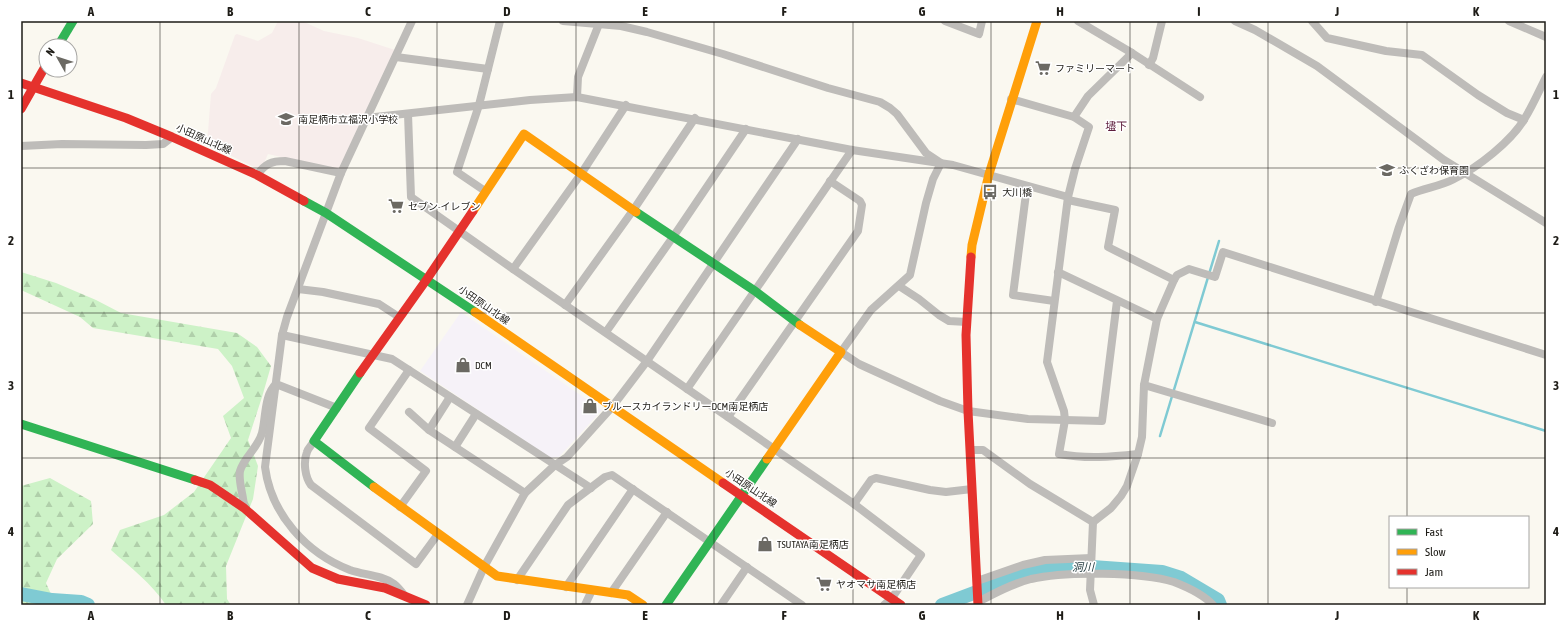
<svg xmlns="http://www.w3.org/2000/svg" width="1567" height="626" viewBox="0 0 1567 626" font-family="'Asap Condensed','Noto Sans JP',sans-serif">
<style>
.commercial{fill:#f6f2f8}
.education{fill:#f7edeb}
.forest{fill:url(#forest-firs)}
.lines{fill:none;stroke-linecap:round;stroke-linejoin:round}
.stream{stroke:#7fcad3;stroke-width:2.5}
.river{stroke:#7fcad3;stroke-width:14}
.street{stroke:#bebcb9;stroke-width:8}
.fast{stroke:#30b455;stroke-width:9}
.slow{stroke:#ff9f0a;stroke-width:9}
.jam{stroke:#e5322d;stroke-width:9}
.grid{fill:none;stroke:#1e1c17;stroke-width:1;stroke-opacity:0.55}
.labels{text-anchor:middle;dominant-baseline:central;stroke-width:3;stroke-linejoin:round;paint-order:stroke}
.poi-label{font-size:10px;fill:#1e1c17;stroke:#fff;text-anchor:start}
.street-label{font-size:10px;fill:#1e1c17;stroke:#fff}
.neighbourhood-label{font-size:11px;fill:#5d1d3c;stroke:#fff}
.water-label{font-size:11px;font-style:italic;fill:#1d363a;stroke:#fff}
.neatline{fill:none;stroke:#1e1c17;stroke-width:1.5}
.grid-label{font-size:13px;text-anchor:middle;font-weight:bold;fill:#1e1c17}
</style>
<defs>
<pattern id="forest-firs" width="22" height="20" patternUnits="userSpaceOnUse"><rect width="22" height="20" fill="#cdf2c7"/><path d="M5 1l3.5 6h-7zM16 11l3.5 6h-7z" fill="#b0cfaa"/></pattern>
</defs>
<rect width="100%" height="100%" fill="#faf8f0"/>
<polygon class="commercial" points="461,312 602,410 559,457 551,458 420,371"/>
<polygon class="education" points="278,21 302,21 324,31 358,38 395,50 338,170 268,154 264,163 258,169 207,144 211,94 216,88 235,35 237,34 258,41 272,33"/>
<g class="forest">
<path d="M21,272L56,283L96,300L121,313L237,333L257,347L271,366L262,397L248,440L258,466L253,499L226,566L227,599L231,605H166C152,584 130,567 111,550L120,530L164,515L194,492L231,438L223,416L244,398L232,366L218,349L93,328L80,317L21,290Z"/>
<polygon points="50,478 91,501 93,524 57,559 46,583 56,605 21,605 21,486"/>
</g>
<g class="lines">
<g class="stream">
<polyline points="1195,322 1546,431"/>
<polyline points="1160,436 1219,241"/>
</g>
<g class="river">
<polyline points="21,594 52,600 81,602 88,605"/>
<polyline points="942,605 1027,573 1051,568 1078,566 1162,572 1181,578 1218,600 1220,605"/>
</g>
<g class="street">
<polyline points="563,21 621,26 647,32 723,54 828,88 880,102 890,108 897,114 926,153 941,163 933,179 926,203 910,275 871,310 841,352 859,364 940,401 968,411 1028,419 1102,421 1117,301"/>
<polyline points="945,21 979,34 982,21"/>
<polyline points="1078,21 1132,53 1200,97"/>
<polyline points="1235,21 1255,30 1317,66 1444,160 1546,223"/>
<polyline points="1312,21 1327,38 1386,51 1422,55 1478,95 1507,113 1524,120"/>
<polyline points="1509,21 1546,37"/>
<polyline points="396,57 488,69"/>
<polyline points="1149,65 1153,58 1162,21"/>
<polyline points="577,97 578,77 599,24"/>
<path d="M1011,99L1074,117L1089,127L1075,169L1068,197L1047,362L1064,411L1065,420L1059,454C1086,459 1111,457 1138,454"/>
<polyline points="408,114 411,197 513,269 854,504 921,555 892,598 884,605"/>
<polyline points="1074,117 1088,96 1132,53"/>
<polyline points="366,118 530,100 577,97 852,150 953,165 1068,197"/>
<polyline points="21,146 62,144 146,145 163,144 172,137"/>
<path d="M257,175C265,164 271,161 285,161L341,173"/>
<polyline points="1027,186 1013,295 1054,301"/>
<polyline points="485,191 457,172 479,105 500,21"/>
<polyline points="1068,200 1115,210 1108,247 1174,280 1157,319 1144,385 1142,437 1138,454 1127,486 1121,496 1111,508 1093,522"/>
<polyline points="513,269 581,174 626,105"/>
<polyline points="1058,272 1157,319"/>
<polyline points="1174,280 1177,275 1189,269 1215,277 1223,252 1546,355"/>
<polyline points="899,286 919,299 939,315 949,321 967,322"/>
<polyline points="298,289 323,292 379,304 399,317"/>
<path d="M1376,302L1399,227L1411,194C1425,188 1441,186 1454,179C1477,168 1512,141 1525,118C1533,105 1539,91 1546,77"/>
<polyline points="565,305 634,209 695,118"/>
<polyline points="606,332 673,237 746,129"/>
<polyline points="282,335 392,359 591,488"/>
<polyline points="1144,385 1272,423"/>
<polyline points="687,389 852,150"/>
<polyline points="409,412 429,430 525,493"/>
<polyline points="728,417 858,231 862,205 860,201 830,181"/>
<polyline points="429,430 450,397"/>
<path d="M314,441C312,445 308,448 307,452C303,462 305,477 311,485L416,564L438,534"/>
<polyline points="455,447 476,414"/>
<polyline points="971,450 983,450 1030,484 1093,522"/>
<polyline points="854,504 871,480 876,478 930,490 946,492 972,489"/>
<polyline points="400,507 426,471 369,428 409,370"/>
<path d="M244,508C244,496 238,482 240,471C244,457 258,448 262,433C266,418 264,395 276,384L337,408"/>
<polyline points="1093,522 1090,590 1094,605"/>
<polyline points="517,580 568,505 605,477 612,475 802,605"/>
<polyline points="977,581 1023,565 1045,560 1091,558"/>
<polyline points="566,587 633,489"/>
<polyline points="611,593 667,512"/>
<path d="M404,595C401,591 398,587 394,584C382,575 364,575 350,570C306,553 271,514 265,467L282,335L287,317L341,173L412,21"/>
<path d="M978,602C995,593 1012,584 1031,579C1065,571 1141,572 1174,582C1187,587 1203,594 1213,605"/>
<polyline points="467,605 484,567 525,493 555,465 567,457 612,407 647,361 798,139"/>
<polyline points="585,605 592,590"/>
<polyline points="721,605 747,567"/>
</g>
<g class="fast">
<polyline points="58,46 73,21"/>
<polyline points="304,201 326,213 475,312"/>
<polyline points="636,212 755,291 800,325"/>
<polyline points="360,373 314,441 374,487"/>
<polyline points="21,424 195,480"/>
<polyline points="666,605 767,459"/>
</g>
<g class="slow">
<polyline points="473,211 524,134 636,212"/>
<polyline points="971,257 972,245 989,174 1037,21"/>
<polyline points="475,312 723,483"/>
<polyline points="767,459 841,352 800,325"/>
<polyline points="374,487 497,576 628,595 643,605"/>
</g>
<g class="jam">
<polyline points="21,83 126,118 172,137 257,175 304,201"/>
<polyline points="21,109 46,65"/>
<polyline points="971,257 966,335 968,411 978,605"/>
<polyline points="360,373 427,279 473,211"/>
<polyline points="195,480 210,485 244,508 312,568 338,579 385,588 426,605"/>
<polyline points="723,483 901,605"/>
</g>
</g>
<path class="grid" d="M160,21V605M299,21V605M437,21V605M576,21V605M714,21V605M853,21V605M991,21V605M1130,21V605M1268,21V605M1407,21V517M21,168H1546M21,313H1546M21,458H1546M1407,587V605"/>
<defs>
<symbol id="supermarket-bare" viewBox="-9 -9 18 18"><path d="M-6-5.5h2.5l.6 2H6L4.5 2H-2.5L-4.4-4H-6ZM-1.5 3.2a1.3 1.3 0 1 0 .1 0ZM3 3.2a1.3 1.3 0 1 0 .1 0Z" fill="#6b6963" stroke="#fff" stroke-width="2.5" paint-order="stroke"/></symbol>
<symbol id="school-bare" viewBox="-9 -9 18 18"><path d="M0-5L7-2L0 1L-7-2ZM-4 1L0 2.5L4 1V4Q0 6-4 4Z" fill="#6b6963" stroke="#fff" stroke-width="2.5" paint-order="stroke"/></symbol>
<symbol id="bus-bare" viewBox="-9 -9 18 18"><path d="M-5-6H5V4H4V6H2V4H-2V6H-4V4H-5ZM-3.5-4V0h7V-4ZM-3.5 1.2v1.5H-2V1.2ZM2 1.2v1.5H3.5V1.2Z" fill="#6b6963" stroke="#fff" stroke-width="2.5" paint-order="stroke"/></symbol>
<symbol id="shop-bare" viewBox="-9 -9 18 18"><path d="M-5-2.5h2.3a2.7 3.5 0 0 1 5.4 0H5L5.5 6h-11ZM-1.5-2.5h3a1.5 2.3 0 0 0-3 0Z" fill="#6b6963" stroke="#fff" stroke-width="2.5" paint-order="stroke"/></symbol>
</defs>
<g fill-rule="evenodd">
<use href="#supermarket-bare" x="1032" y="57" width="22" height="22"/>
<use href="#school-bare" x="275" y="108" width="22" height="22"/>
<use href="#school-bare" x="1376" y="159" width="22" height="22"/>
<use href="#bus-bare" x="979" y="181" width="22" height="22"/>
<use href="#supermarket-bare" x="385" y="195" width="22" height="22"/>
<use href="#shop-bare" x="452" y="354" width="22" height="22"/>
<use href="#shop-bare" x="579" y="395" width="22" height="22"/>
<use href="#shop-bare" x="754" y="533" width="22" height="22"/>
<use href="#supermarket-bare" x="813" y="573" width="22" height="22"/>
</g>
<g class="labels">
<g class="poi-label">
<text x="1055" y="68">ファミリーマート</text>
<text x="298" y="119">南足柄市立福沢小学校</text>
<text x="1399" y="170">ふくざわ保育園</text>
<text x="1002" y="192">大川橋</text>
<text x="408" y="206">セブン-イレブン</text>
<text x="475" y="365">DCM</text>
<text x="602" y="406">ブルースカイランドリーDCM南足柄店</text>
<text x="777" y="544">TSUTAYA南足柄店</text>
<text x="836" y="584">ヤオマサ南足柄店</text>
</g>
<g class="street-label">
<text transform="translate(204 139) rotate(24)">小田原山北線</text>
<text transform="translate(484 305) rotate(35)">小田原山北線</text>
<text transform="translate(751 488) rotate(34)">小田原山北線</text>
</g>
<g class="neighbourhood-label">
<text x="1116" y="126">壗下</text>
</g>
<g class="water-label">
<text x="1083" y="567">洞川</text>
</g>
</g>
<rect width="1567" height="626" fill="none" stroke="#ffffff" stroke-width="44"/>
<rect x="1389" y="516" width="140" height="72" fill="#ffffff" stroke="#a5a4a2"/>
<rect x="1397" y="529" width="20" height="6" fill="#30b455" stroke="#a5a4a2"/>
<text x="1425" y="536" font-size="12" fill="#1e1c17">Fast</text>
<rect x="1397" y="549" width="20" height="6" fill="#ff9f0a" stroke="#a5a4a2"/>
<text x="1425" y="556" font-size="12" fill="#1e1c17">Slow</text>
<rect x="1397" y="569" width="20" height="6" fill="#e5322d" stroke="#a5a4a2"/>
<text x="1425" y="576" font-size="12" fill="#1e1c17">Jam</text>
<g transform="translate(58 58) rotate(309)"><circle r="19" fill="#ffffff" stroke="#a5a4a2"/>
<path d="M0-3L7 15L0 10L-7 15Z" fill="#6b6963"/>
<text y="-6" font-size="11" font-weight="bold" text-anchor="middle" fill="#1e1c17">N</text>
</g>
<rect x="22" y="22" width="1523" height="582" class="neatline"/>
<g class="grid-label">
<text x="91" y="16">A</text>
<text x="230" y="16">B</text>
<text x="368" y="16">C</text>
<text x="507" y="16">D</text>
<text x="645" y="16">E</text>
<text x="784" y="16">F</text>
<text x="922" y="16">G</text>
<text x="1060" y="16">H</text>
<text x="1199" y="16">I</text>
<text x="1337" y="16">J</text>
<text x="1476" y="16">K</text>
<text x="11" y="99">1</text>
<text x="1556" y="99">1</text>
<text x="11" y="245">2</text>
<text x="1556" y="245">2</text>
<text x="11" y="390">3</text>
<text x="1556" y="390">3</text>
<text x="11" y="536">4</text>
<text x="1556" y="536">4</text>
<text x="91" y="620">A</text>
<text x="230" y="620">B</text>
<text x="368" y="620">C</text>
<text x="507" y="620">D</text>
<text x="645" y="620">E</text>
<text x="784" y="620">F</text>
<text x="922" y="620">G</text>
<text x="1060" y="620">H</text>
<text x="1199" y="620">I</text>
<text x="1337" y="620">J</text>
<text x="1476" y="620">K</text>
</g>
</svg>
